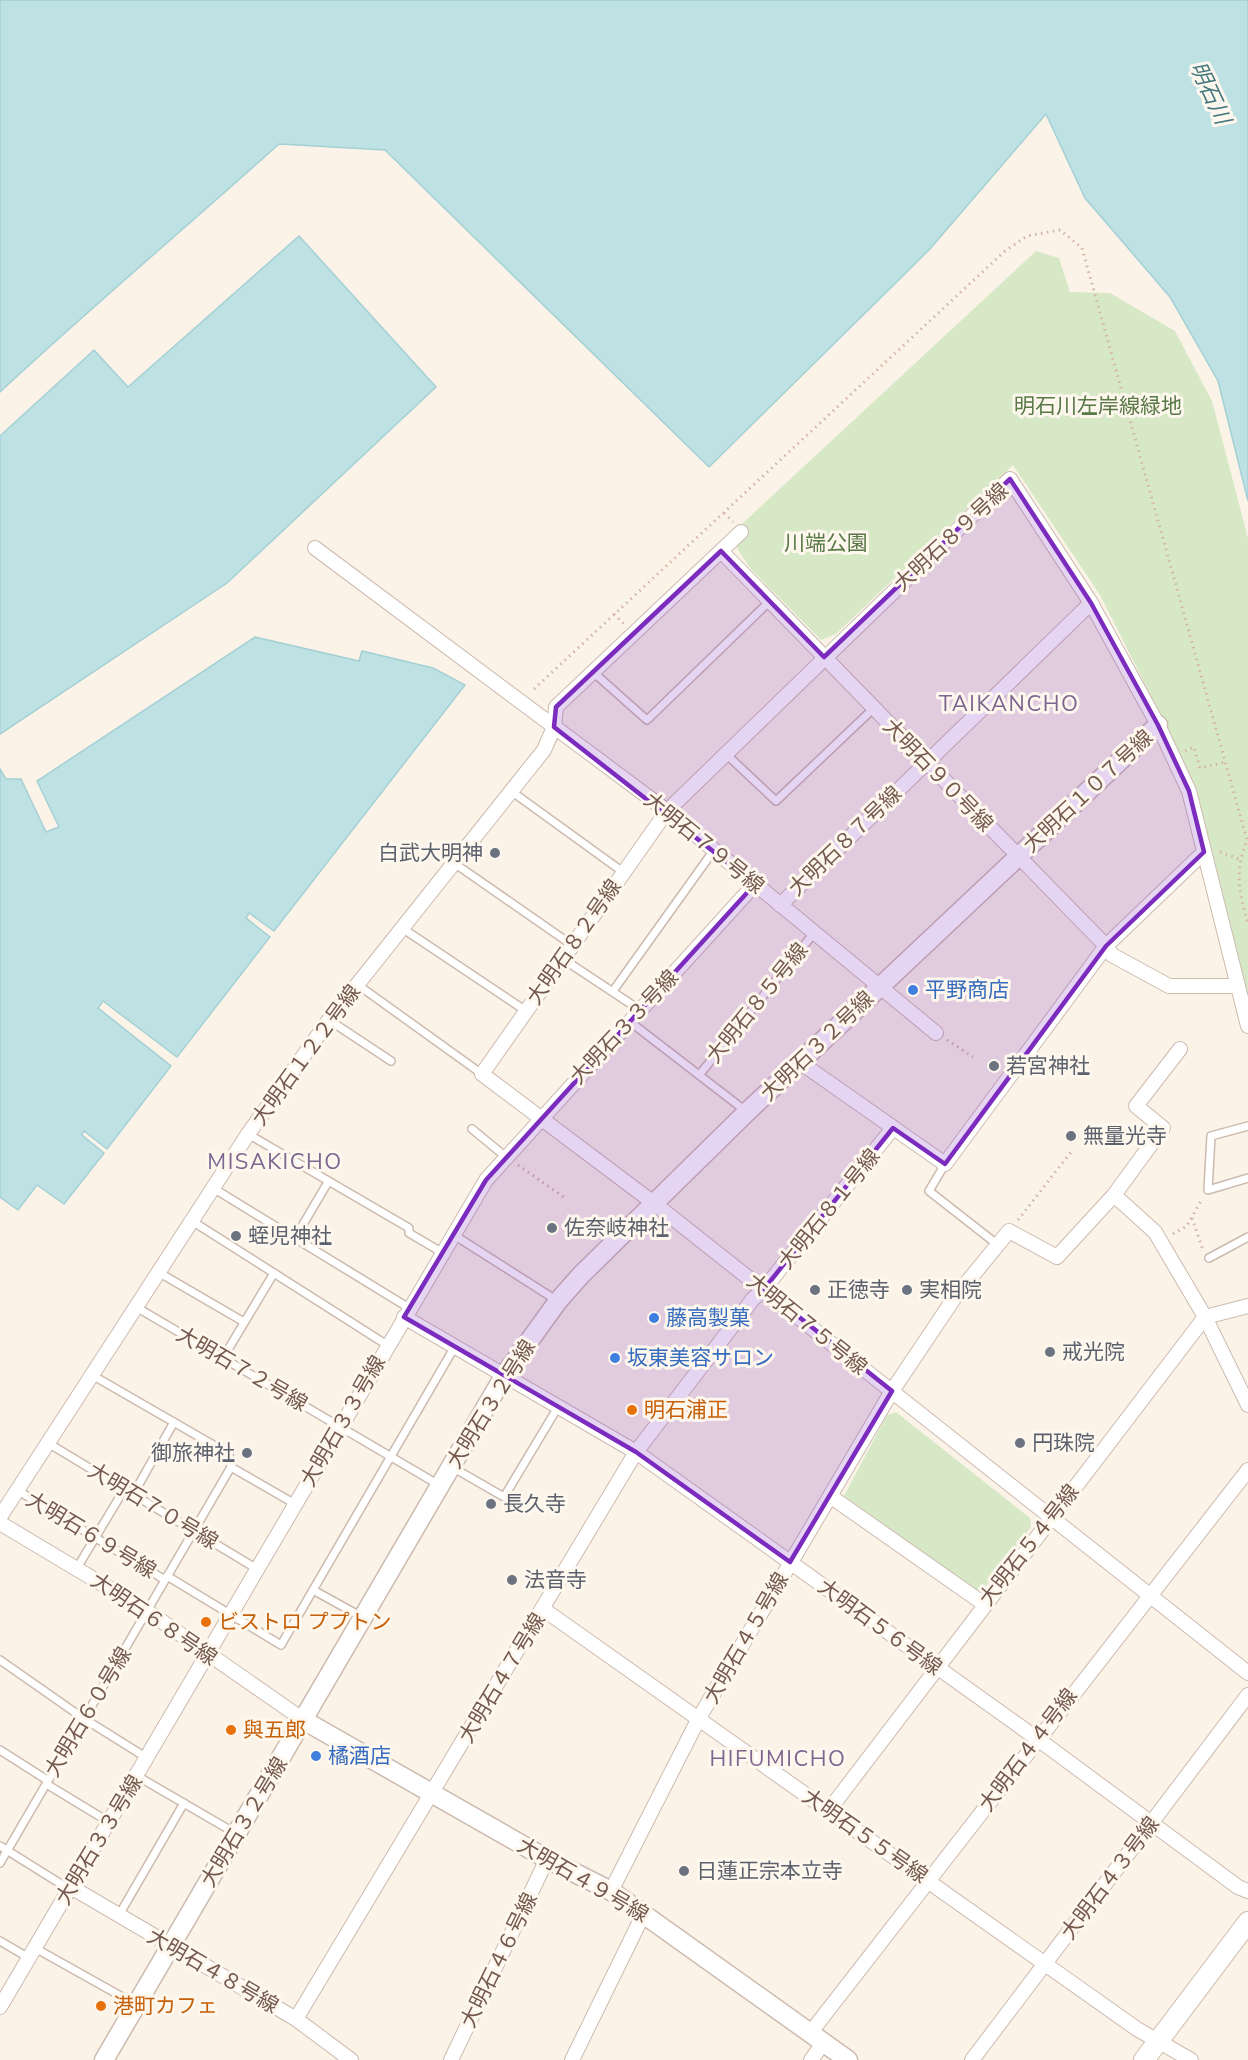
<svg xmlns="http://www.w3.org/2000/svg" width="1248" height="2060" viewBox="0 0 1248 2060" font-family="'Nunito Sans','Noto Sans JP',sans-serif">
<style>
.green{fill:#d7e8c7}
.water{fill:#bee1e4;stroke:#a4d0d5;stroke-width:1.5}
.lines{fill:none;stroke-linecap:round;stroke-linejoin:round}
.service-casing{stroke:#cdbaaf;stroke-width:10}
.minor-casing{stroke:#cdbaaf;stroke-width:16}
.tertiary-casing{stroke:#cdbaaf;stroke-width:21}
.secondary-casing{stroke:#d1bcaf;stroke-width:22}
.path{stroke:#d4b4a4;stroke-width:3;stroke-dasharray:1.5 4.5;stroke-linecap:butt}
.service{stroke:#fff;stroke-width:7}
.minor{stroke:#fff;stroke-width:14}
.tertiary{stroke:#fff;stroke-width:18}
.secondary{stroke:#fff;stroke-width:20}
.marked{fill:#7b2cbf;fill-opacity:0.2;stroke:#7b2cbf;stroke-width:4.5;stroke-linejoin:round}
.worship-dot{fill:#6b7280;stroke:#fef7ee;stroke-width:2}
.shop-dot{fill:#3f7fe0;stroke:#fef7ee;stroke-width:2}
.food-dot{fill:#e8710a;stroke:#fef7ee;stroke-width:2}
.labels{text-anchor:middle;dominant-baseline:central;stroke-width:6;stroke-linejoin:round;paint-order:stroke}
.park-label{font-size:21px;fill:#587846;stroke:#fef7ee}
.street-label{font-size:21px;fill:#74594e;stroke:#fef7ee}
.worship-label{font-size:21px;fill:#5b616d;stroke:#fef7ee;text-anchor:start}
.shop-label{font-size:21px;fill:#366cbe;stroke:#fef7ee;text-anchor:start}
.food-label{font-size:21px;fill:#c56008;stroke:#fef7ee;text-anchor:start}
.water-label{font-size:22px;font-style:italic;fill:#45797f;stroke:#fef7ee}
.neighbourhood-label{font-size:22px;letter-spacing:1.5px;fill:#7f6690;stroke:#fef7ee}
</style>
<rect width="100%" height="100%" fill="#fbf3e8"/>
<g class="green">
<polygon points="1036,251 1059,258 1070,292 1110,293 1175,331 1212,401 1248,538 1248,997 1212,850 1163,720 1100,595 1013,465 836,634 821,640 750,568 729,536"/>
<polygon points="896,1412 1030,1518 1031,1527 983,1590 976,1590 844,1496 887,1415"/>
</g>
<g class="water">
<path d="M0,0H1248V501L1218,381L1170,297L1085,198L1046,114L929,250L709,467L385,150L279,144C187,227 91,307 0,392Z"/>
<polygon points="299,236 436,387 227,583 0,734 0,436 94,350 128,387"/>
<polygon points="255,637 359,661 362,651 433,668 465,685 274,931 249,913 246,918 270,937 177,1057 103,1001 98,1008 171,1066 107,1149 84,1131 82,1135 104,1153 64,1204 37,1185 18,1210 0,1197 0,769 6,779 21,779 46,832 59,827 37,781"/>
</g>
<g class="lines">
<defs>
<g id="service">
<polyline points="593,672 647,720 770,601"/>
<polyline points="726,754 776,801 874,708"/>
<polyline points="511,791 623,872"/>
<polyline points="454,863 572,945"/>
<polyline points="402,928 526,1011"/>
<polyline points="563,959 640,1010"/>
<polyline points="358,985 482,1074"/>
<polyline points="613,991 714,850"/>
<polyline points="329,1020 391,1061"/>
<polyline points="629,1021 747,1112"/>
<polyline points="700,1074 814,933"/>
<polyline points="1248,1126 1211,1136 1208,1190 1248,1178"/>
<polyline points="472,1129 506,1157"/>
<polyline points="248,1134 409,1228 409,1233 443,1253"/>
<polyline points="945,1164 929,1191 998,1245"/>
<polyline points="213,1188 409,1308"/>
<polyline points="192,1221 387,1345"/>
<polyline points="454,1235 556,1300"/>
<polyline points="295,1238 328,1182"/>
<polyline points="1209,1258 1248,1237"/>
<polyline points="158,1272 244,1322"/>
<polyline points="136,1307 439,1485"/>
<polyline points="223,1358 274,1273"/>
<polyline points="92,1375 229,1454 231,1467 295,1504"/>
<polyline points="48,1443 257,1569"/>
<polyline points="452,1467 504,1497 558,1407"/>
<polyline points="17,1490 165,1580"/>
<polyline points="134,1493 174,1422"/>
<polyline points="77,1568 125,1488"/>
<polyline points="167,1576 281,1645 454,1348"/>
<polyline points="313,1590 362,1617"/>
<polyline points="0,1660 83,1718 147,1758"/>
<polyline points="0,1750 47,1780 48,1785 109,1822"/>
<polyline points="137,1776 235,1833"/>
<polyline points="0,1846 61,1884 71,1887"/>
<polyline points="0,1863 231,1467"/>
<polyline points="119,1915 184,1803"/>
<polyline points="0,1941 29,1958"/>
<polyline points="35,1948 135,2004"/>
</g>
<g id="minor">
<polyline points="315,548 667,811 936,1033"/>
<polyline points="721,551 1106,946 1112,955 1169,986 1238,986"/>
<polyline points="780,905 1091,603"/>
<polyline points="1248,1026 1189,791 1158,725 1091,603 1010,479 667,811 482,1074 655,1204 1248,1673"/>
<polyline points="801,1063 945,1164 1106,946 1204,852"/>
<polyline points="1114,1195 1155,1232 1205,1317 1248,1405"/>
<polyline points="404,1317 636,1452 1039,1740 1238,1887 1248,1891"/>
<polyline points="830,1496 984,1604"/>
<polyline points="0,1517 248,1134 329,1020 544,750 554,727 556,707 741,532"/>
<polyline points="0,1523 147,1611 305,1721"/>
<polyline points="543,1609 1137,2029 1191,2060"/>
<polyline points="829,1810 1205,1317 1248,1306"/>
<polyline points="71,1887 296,2019 351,2060"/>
<polyline points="611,1891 699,1718 892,1391 955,1297 1009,1231 1057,1257 1114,1195 1163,1128 1136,1106 1180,1049"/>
<polyline points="0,2007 486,1180 755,884"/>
<polyline points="296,2019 636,1452 753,1299 764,1289 893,1128"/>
<polyline points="811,2032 1248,1470"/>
<polyline points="451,2060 547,1859"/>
<polyline points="572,2060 644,1913"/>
<polyline points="811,2060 824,2042"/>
<polyline points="972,2060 1248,1695"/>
</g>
<g id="tertiary">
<polyline points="305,1721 547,1859 611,1891 848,2060"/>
<polyline points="104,2060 504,1376 558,1301 581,1275 747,1112 1158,725"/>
</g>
<polyline id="secondary" points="1144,2060 1248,1922"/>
</defs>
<use href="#service" class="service-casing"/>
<use href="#minor" class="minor-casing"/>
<use href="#tertiary" class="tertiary-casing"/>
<use href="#secondary" class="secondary-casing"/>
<g class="path">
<polyline points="724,513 733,522"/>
<polyline points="614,614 624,624"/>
<path d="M534,689L1005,251L1027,236L1060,230L1082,248L1247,840C1235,869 1238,893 1248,922"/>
<polyline points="1185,751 1194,747 1200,768 1225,762"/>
<polyline points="1220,852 1239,859"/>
<polyline points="947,1040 973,1057"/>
<polyline points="518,1165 565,1198"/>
<polyline points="1192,1218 1203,1250"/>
<polyline points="1018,1220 1071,1152"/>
<polyline points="1173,1234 1187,1226 1202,1199"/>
</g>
<use href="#service" class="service"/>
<use href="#minor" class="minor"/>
<use href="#tertiary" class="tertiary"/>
<use href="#secondary" class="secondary"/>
</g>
<path class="marked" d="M1010,479L1091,603L1158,725L1189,791L1204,852L1106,946L945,1164L893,1128L764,1289L892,1391L790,1562L636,1452L404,1317L486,1180L755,884L554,727L556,707L721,551L824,657Z"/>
<g class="worship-dot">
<circle cx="495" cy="853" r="6"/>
<circle cx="994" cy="1066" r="6"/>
<circle cx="1071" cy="1136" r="6"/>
<circle cx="552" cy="1228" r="6"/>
<circle cx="236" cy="1236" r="6"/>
<circle cx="815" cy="1290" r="6"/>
<circle cx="907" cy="1290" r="6"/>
<circle cx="1050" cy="1352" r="6"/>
<circle cx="1020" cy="1443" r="6"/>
<circle cx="247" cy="1453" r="6"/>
<circle cx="491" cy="1504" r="6"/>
<circle cx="512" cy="1580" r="6"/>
<circle cx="684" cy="1871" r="6"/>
</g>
<g class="shop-dot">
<circle cx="913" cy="990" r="6"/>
<circle cx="654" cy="1318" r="6"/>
<circle cx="615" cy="1358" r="6"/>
<circle cx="316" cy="1756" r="6"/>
</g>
<g class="food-dot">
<circle cx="632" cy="1410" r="6"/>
<circle cx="206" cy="1622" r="6"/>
<circle cx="231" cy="1730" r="6"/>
<circle cx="101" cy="2006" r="6"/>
</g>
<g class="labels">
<g class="park-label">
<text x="1098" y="406">明石川左岸線緑地</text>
<text x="826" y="543">川端公園</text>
</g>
<g class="street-label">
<text transform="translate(951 537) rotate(-43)">大明石８９号線</text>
<text transform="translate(938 775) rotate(46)">大明石９０号線</text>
<text transform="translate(1088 791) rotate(-43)">大明石１０７号線</text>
<text transform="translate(845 841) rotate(-44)">大明石８７号線</text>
<text transform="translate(704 843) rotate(39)">大明石７９号線</text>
<text transform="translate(574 942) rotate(-55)">大明石８２号線</text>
<text transform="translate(757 1003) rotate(-51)">大明石８５号線</text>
<text transform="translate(624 1027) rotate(-47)">大明石３３号線</text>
<text transform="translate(817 1046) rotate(-44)">大明石３２号線</text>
<text transform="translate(306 1055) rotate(-54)">大明石１２２号線</text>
<text transform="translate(829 1209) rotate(-51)">大明石８１号線</text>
<text transform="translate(807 1324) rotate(39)">大明石７５号線</text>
<text transform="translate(242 1369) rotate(30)">大明石７２号線</text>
<text transform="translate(491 1404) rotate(-58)">大明石３２号線</text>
<text transform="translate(343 1421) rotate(-60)">大明石３３号線</text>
<text transform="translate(153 1506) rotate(31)">大明石７０号線</text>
<text transform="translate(91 1535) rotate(31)">大明石６９号線</text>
<text transform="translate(1029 1545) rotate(-52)">大明石５４号線</text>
<text transform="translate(154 1619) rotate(34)">大明石６８号線</text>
<text transform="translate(880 1627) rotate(36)">大明石５６号線</text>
<text transform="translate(746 1638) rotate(-60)">大明石４５号線</text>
<text transform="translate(502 1678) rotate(-59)">大明石４７号線</text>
<text transform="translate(88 1712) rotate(-59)">大明石６０号線</text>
<text transform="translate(1028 1750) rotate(-53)">大明石４４号線</text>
<text transform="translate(244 1822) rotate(-59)">大明石３２号線</text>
<text transform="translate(865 1836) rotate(35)">大明石５５号線</text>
<text transform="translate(99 1840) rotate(-59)">大明石３３号線</text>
<text transform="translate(1110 1878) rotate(-53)">大明石４３号線</text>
<text transform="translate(583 1880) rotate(30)">大明石４９号線</text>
<text transform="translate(499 1960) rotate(-64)">大明石４６号線</text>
<text transform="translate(213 1971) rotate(30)">大明石４８号線</text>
</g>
<g class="worship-label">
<text x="483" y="853" text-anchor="end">白武大明神</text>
<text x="1006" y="1066">若宮神社</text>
<text x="1083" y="1136">無量光寺</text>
<text x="564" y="1228">佐奈岐神社</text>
<text x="248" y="1236">蛭児神社</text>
<text x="827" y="1290">正徳寺</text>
<text x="919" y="1290">実相院</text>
<text x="1062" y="1352">戒光院</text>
<text x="1032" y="1443">円珠院</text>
<text x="235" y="1453" text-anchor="end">御旅神社</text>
<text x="503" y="1504">長久寺</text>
<text x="524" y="1580">法音寺</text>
<text x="696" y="1871">日蓮正宗本立寺</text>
</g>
<g class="shop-label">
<text x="925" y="990">平野商店</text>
<text x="666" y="1318">藤高製菓</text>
<text x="627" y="1358">坂東美容サロン</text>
<text x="328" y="1756">橘酒店</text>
</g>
<g class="food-label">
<text x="644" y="1410">明石浦正</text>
<text x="218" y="1622">ビストロ ププトン</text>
<text x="243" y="1730">與五郎</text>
<text x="113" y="2006">港町カフェ</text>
</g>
<g class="water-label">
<text transform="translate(1210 93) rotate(65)">明石川</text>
</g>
<g class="neighbourhood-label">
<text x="1009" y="704">TAIKANCHO</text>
<text x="275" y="1162">MISAKICHO</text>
<text x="778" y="1759">HIFUMICHO</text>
</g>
</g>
</svg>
